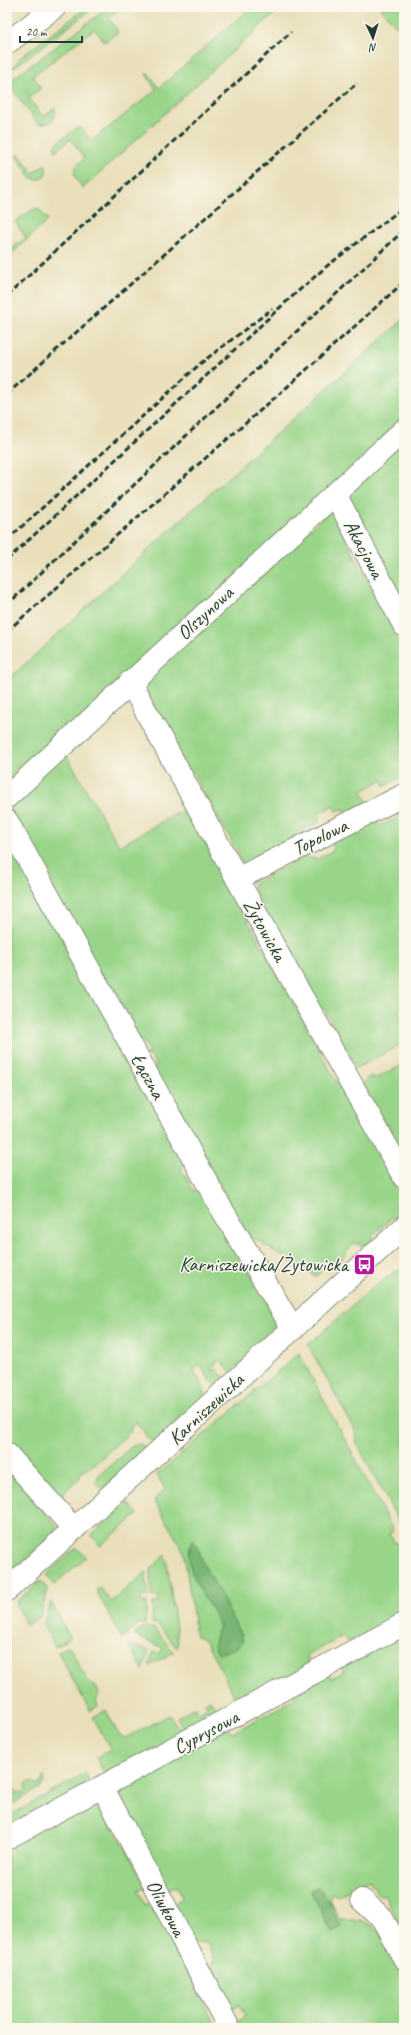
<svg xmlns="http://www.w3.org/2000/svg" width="411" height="2035" viewBox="0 0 411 2035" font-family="Caveat,sans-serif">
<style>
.green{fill:#99d589;stroke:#5c895e}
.forest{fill:#7ab675;stroke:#4c7a54}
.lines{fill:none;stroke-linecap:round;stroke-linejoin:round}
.minor-casing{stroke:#848e77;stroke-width:24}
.tertiary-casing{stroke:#848e77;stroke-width:24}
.secondary-casing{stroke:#848e77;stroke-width:24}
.minor{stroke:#fff;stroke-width:22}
.tertiary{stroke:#fff;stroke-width:22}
.secondary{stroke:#fff;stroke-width:22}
.rail{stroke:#1f3d34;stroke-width:3;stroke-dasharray:6 3;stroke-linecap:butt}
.labels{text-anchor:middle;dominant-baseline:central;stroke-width:3;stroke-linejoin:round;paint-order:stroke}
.street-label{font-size:20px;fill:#1f3d34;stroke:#fbf7ec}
.poi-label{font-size:20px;fill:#1f3d34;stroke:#fbf7ec;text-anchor:end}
</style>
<rect width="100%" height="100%" fill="#fbf7ec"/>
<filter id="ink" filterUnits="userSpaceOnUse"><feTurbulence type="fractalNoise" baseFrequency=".025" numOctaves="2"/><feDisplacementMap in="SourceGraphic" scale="8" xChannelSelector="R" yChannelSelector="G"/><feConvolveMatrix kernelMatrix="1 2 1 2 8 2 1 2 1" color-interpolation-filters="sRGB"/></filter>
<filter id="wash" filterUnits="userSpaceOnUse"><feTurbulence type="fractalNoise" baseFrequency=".012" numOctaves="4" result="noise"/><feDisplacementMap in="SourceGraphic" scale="16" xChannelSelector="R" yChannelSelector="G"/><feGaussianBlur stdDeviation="0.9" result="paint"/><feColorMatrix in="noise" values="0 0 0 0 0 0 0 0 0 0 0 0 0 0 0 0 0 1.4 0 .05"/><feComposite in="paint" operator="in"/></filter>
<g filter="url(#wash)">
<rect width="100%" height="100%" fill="#e9dfba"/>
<g class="green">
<polygon points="87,7 95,7 12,69 21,57"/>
<path d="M109,7H124L109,18L118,32L105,42L94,29L33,76L41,88L29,98L43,117L55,108C58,120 48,127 37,123L13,90L11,80Z"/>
<path d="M251,7H282L83,188C72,173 70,172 84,158L71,139L55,151V144L77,128L82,129L91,141L156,90L146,74L148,73L159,88Z"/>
<polygon points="379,7 403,7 404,34"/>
<path d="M19,154L33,173L45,164C49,172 45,178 37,180L31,177L16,156Z"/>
<polygon points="38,208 48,220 7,258 7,252 26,238 15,222 34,209"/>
<polygon points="404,319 404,419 7,787 7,681 163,536"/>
<polygon points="404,438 404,602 348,495"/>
<polygon points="331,510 404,650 404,780 402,781 400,778 385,786 382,780 362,791 368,803 346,814 344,809 336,811 333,806 319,813 321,821 296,834 298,839 247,863 243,863 236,857 239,854 193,773 189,773 142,683"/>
<polygon points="64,751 119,846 186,808 346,1099 358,1113 404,1195 404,1211 398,1220 394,1216 372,1236 373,1238 364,1247 355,1243 346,1252 347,1254 335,1265 331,1262 316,1276 253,1238 252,1239 220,1192 170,1091 164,1090 153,1070 156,1065 150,1055 146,1056 145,1055 149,1052 143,1041 136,1040 124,1017 126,1011 119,1000 121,998 115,988 108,989 84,946 87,940 80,927 73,926 10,811 13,798"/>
<polygon points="404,804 404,1008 398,1011 404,1021 404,1043 354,1069 350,1067 354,1064 323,1007 319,1009 290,955 292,952 287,941 280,941 253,889 254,883 305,857 317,859 334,850 332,842 373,821 382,825 397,818 395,808"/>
<path d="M7,841L186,1160L181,1169L194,1191L202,1188L278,1322L276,1331L231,1372L220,1360L211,1368L213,1371L216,1369L225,1378L219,1384H215L207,1377L201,1365L193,1371C199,1379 206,1386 205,1397L155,1442L148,1439L137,1422L130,1428L131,1431L96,1463L79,1474L80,1478L59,1496H55L7,1443Z"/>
<polygon points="404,1064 404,1161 388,1132 391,1130 389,1126 385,1128 362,1084 366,1079 372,1076 374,1079"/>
<polygon points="404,1270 404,1531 357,1444 356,1432 308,1345 380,1281 381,1282 394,1272"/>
<polygon points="299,1353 393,1530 390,1534 395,1543 401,1544 404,1550 404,1614 348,1643 343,1636 307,1656 310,1664 238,1704 206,1641 196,1636 184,1552 154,1500 165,1489 157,1475"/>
<polygon points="139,1444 143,1445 146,1449 102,1490 96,1482 98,1476 131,1447"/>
<polygon points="7,1466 57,1526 55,1533 7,1576"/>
<polygon points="128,1503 138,1514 100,1546 91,1535"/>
<polygon points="75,1549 78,1549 86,1557 54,1585 46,1575"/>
<polygon points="166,1555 178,1643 177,1648 157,1624 152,1623 153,1603 158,1603 159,1597 151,1596 150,1569"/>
<polygon points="146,1572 148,1597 142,1596 141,1603 147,1603 145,1624 138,1624 122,1639 96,1590 99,1587 111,1602"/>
<polygon points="41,1581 48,1590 40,1617 26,1625 16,1602"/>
<polygon points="51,1602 70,1638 55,1647 43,1624"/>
<polygon points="142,1628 154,1628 174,1652 149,1666 153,1652 160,1654 163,1648 134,1635"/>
<path d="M404,1631V1932L384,1894L379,1896L369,1879L338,1896L332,1893L329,1899L340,1920C382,1918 385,1937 401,1970L398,1971L404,1982V2028H236L234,2023L245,2017L239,2005L227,2010L209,1976L215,1959L206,1942L193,1945L173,1905L182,1897L177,1886L164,1890L119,1795L120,1789L228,1727L232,1733L287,1703L295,1698L294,1695L328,1673L331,1678L344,1672L341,1666Z"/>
<polygon points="129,1645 149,1650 143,1670"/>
<polygon points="69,1646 88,1682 96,1687 99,1693 96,1700 98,1706 90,1711 58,1652"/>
<polygon points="210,1700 221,1714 110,1773 103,1771 96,1757 111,1750 93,1717 106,1710 119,1735 125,1738 170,1715 179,1730 183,1728 177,1717 195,1707 199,1712 207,1707 205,1703"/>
<polygon points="86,1773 91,1784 7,1829 7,1817"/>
<polygon points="44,1776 45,1782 40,1788 7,1807 9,1793 15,1790 18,1793 23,1792 26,1789 26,1784 32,1781 35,1784 40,1784"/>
<polygon points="91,1803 100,1804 147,1886 138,1890 145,1905 154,1900 217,2028 7,2028 7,1847"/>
</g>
<g class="forest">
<path d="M193,1539L200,1553L203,1564L217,1587L243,1640C239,1649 227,1651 218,1654C210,1643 217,1635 219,1624C209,1599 178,1569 193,1539Z"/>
<path d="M318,1887C331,1897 332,1914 342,1927L332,1932L310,1890Z"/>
</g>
</g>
<g filter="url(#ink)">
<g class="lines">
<defs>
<g id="minor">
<polyline points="335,494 404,625"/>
<polyline points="130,682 289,974 404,1177"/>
<polyline points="7,797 404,430"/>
<polyline points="7,821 220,1206 293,1329"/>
<polyline points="237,879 404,795"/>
<polyline points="7,1454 74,1529"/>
<polyline points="103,1788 229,2028"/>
<polyline points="7,1838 404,1624"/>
<polyline points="362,1900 382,1918 404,1958"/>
</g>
<polyline id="tertiary" points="7,1590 404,1227"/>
<polyline id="secondary" points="7,43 55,7"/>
</defs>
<use href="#minor" class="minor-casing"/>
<use href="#tertiary" class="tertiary-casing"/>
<use href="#secondary" class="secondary-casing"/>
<use href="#minor" class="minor"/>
<use href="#tertiary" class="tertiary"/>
<use href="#secondary" class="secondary"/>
<g class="rail">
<polyline points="7,296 291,32"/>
<polyline points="7,394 357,83"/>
<polyline points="7,540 201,363 272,309"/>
<polyline points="7,560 286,302 327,266 404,207"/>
<polyline points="7,605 404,230"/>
<polyline points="7,631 286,388 404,282"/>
</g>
</g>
</g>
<defs>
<symbol id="bus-square" viewBox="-11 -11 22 22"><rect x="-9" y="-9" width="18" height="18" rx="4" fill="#b5179e" stroke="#fbf7ec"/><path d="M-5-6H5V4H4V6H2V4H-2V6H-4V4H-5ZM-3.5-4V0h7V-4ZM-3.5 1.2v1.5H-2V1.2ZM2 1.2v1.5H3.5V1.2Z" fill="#fff"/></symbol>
</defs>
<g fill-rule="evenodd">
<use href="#bus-square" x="352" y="1252" width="25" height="25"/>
</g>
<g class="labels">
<g class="street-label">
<text transform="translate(364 549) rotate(62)">Akacjowa</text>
<text transform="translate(205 613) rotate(-43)">Olszynowa</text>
<text transform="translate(320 837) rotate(-26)">Topolowa</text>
<text transform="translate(265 930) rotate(61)">Żytowicka</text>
<text transform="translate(148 1076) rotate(61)">Łączna</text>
<text transform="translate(206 1409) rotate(-43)">Karniszewicka</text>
<text transform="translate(206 1732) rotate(-28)">Cyprysowa</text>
<text transform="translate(166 1908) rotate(62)">Oliwkowa</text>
</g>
<g class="poi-label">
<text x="348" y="1264">Karniszewicka/Żytowicka</text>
</g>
</g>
<rect width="411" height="2035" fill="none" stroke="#fbf7ec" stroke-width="24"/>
<g transform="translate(373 38) rotate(176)" stroke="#fbf7ec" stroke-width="3" paint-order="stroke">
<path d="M0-3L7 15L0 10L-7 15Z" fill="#1f3d34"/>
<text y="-6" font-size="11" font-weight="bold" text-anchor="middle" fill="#1f3d34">N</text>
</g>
<path d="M20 36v6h62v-6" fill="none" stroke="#1f3d34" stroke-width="2"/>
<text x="26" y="36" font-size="12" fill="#1f3d34" stroke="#fbf7ec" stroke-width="3" paint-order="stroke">20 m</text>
</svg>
